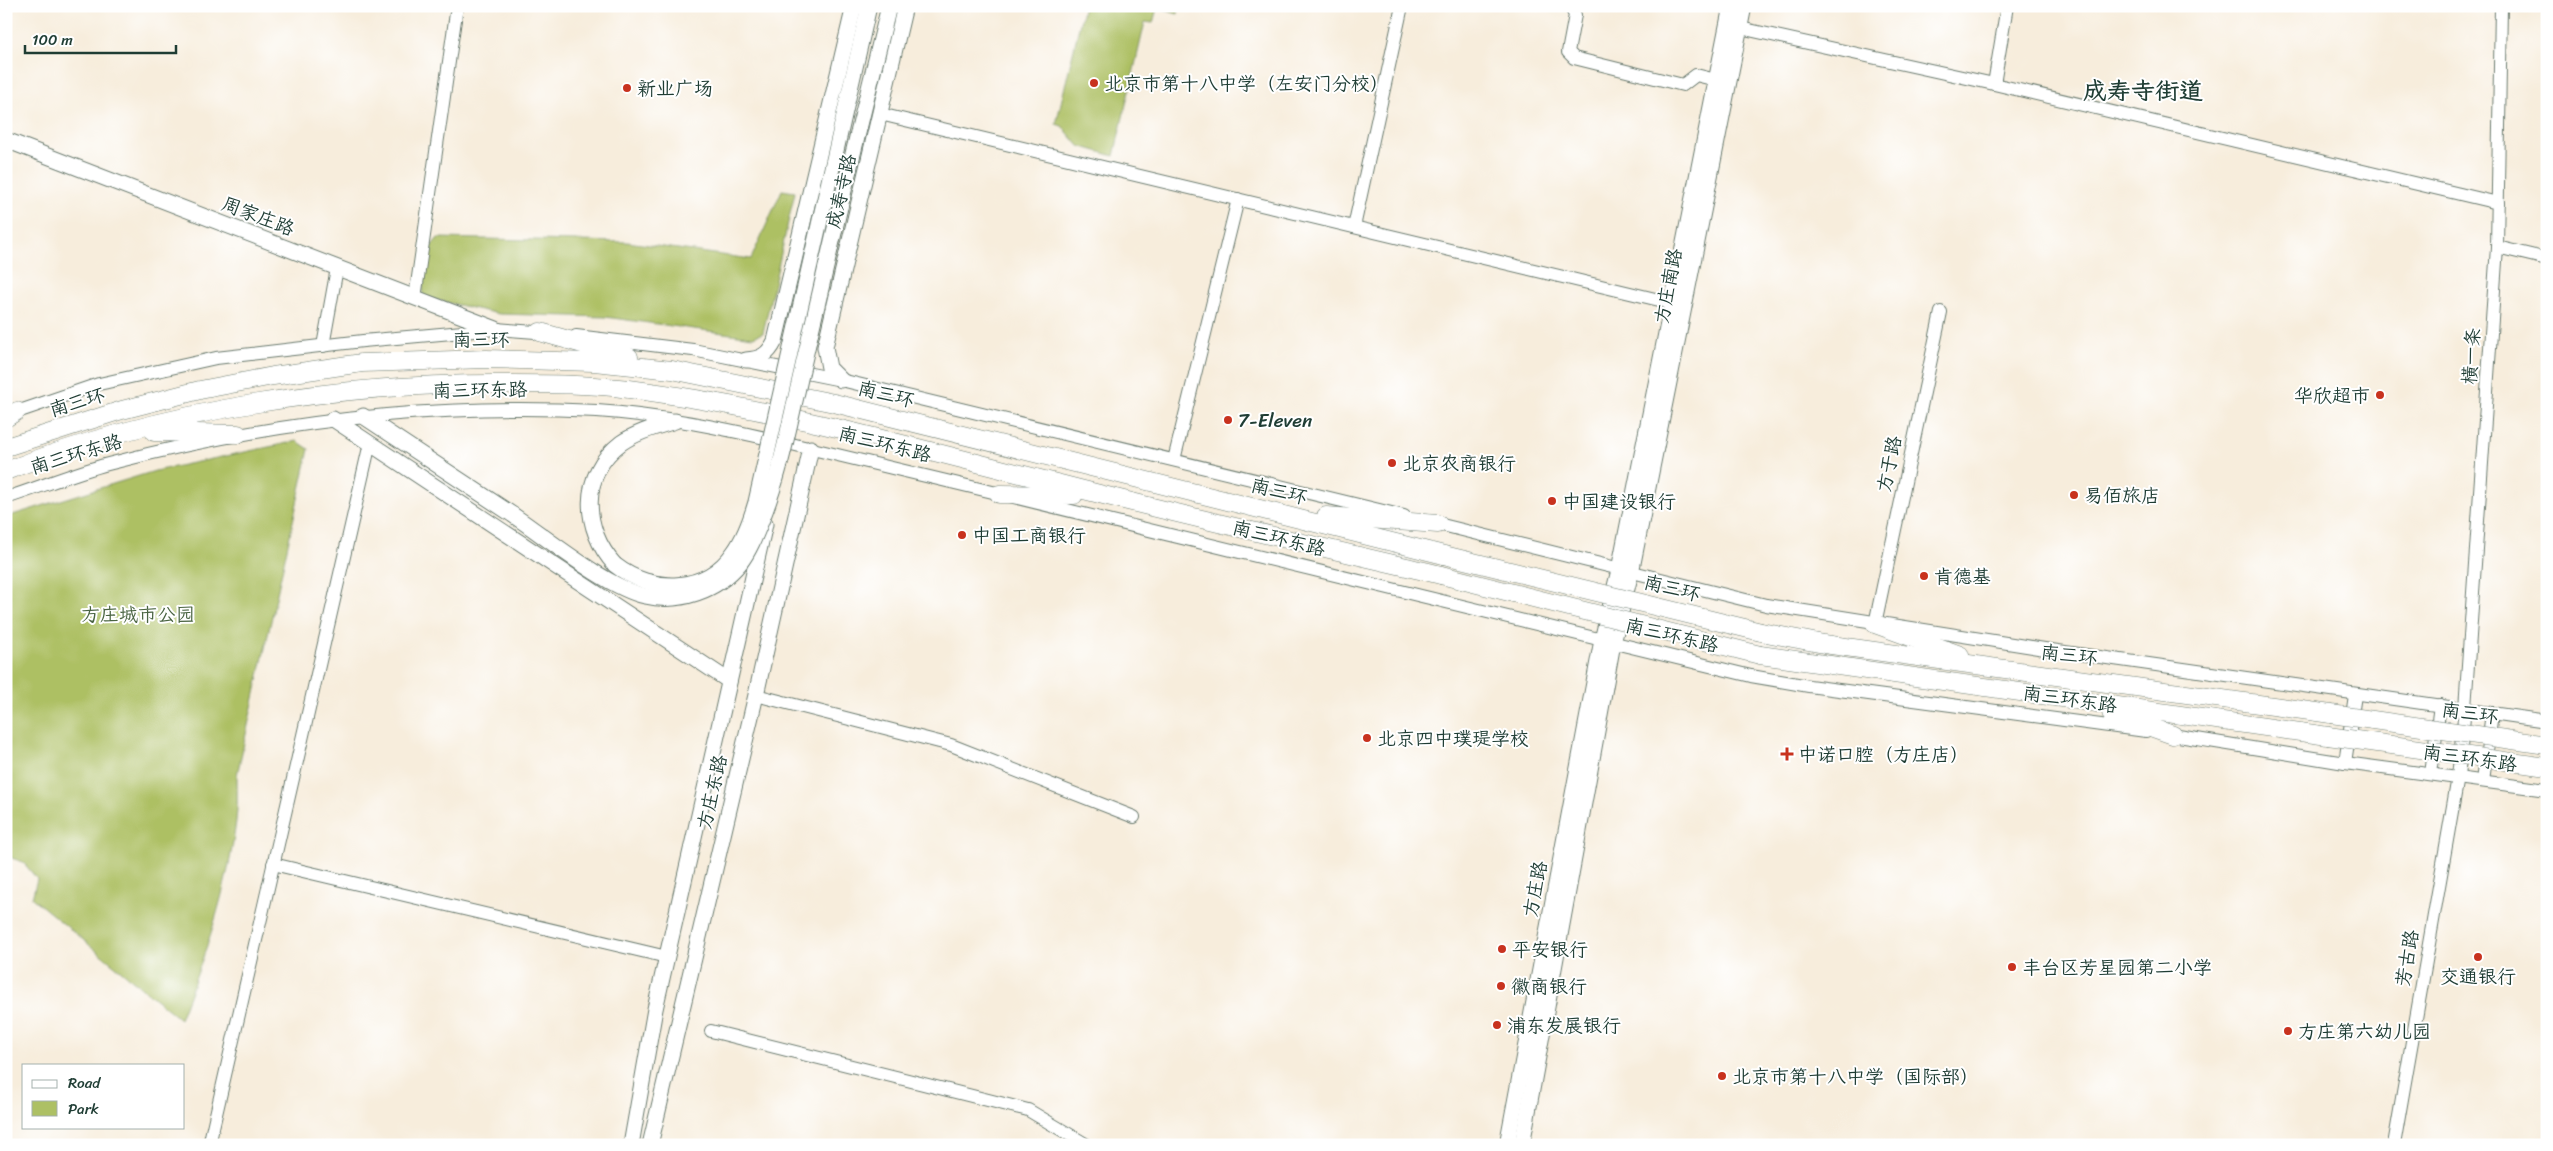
<svg xmlns="http://www.w3.org/2000/svg" width="2553" height="1151" viewBox="0 0 2553 1151" font-family="Sriracha,'LXGW WenKai TC',sans-serif">
<style>
.green{fill:#adc064;stroke:#667e4c}
.lines{fill:none;stroke-linecap:round;stroke-linejoin:round}
.minor-casing{stroke:#6b7b6f;stroke-width:14}
.major-casing{stroke:#6b7b6f;stroke-width:17}
.highway-casing{stroke:#6b7b6f;stroke-width:19}
.minor{stroke:#fff;stroke-width:12}
.major{stroke:#fff;stroke-width:15}
.highway{stroke:#fff;stroke-width:18}
.major-bridge-casing{stroke:#6b7b6f;stroke-width:17;stroke-linecap:butt}
.highway-bridge-casing{stroke:#6b7b6f;stroke-width:19;stroke-linecap:butt}
.major-bridge{stroke:#fff;stroke-width:15}
.highway-bridge{stroke:#fff;stroke-width:18}
.poi-dot{fill:#c8321e;stroke:#fff;stroke-width:2}
.labels{text-anchor:middle;dominant-baseline:central;stroke-width:4;stroke-linejoin:round;paint-order:stroke}
.poi-label{font-size:19px;fill:#1f3d34;stroke:#fff;text-anchor:start}
.street-label{font-size:19px;fill:#1f3d34;stroke:#fff}
.park-label{font-size:19px;fill:#4a6442;stroke:#fff}
.district-label{font-size:24px;font-weight:bold;fill:#1f3d34;stroke:#fff}
</style>
<rect width="100%" height="100%" fill="#fff"/>
<filter id="ink" filterUnits="userSpaceOnUse"><feTurbulence type="fractalNoise" baseFrequency=".02" numOctaves="2"/><feDisplacementMap in="SourceGraphic" scale="10" xChannelSelector="R" yChannelSelector="G"/><feConvolveMatrix kernelMatrix="1 2 1 2 8 2 1 2 1" color-interpolation-filters="sRGB"/></filter>
<filter id="wash" filterUnits="userSpaceOnUse"><feTurbulence type="fractalNoise" baseFrequency=".0096" numOctaves="4" result="noise"/><feDisplacementMap in="SourceGraphic" scale="20" xChannelSelector="R" yChannelSelector="G"/><feGaussianBlur stdDeviation="1.12" result="paint"/><feColorMatrix in="noise" values="0 0 0 0 0 0 0 0 0 0 0 0 0 0 0 0 0 1.4 0 .05"/><feComposite in="paint" operator="in"/></filter>
<g filter="url(#wash)">
<rect width="100%" height="100%" fill="#f7eddc"/>
<g class="green">
<polygon points="1084,6 1179,6 1178,14 1157,8 1153,23 1145,22 1114,156 1079,146 1062,126 1056,124"/>
<polygon points="782,190 795,192 763,333 753,337 605,317 499,314 422,297 427,251 438,238 627,242 751,259"/>
<path d="M297,441L309,449L237,775C237,790 238,806 236,821C228,889 205,956 180,1019L32,898L37,879L23,862L6,856V517L155,471Z"/>
</g>
</g>
<g filter="url(#ink)">
<g class="lines">
<defs>
<g id="minor">
<polyline points="1570,6 1575,15 1568,52 1574,58 1683,85 1696,75 1716,80"/>
<polyline points="1740,28 1994,84 2498,203"/>
<polyline points="1994,84 2007,6"/>
<polyline points="880,114 1672,303"/>
<polyline points="1354,227 1402,6"/>
<polyline points="2497,247 2547,259"/>
<polyline points="415,298 457,6"/>
<polyline points="576,336 693,350 841,380 1404,516"/>
<polyline points="323,346 337,268"/>
<polyline points="11,414 99,384 216,358 363,341 496,329 549,333"/>
<polyline points="1174,460 1238,199"/>
<path d="M6,498C40,487 74,473 108,464C269,422 431,402 597,411C659,415 722,428 783,442C856,459 928,477 1001,494C1251,553 1501,617 1751,676L1809,686L2146,731"/>
<polyline points="1430,522 1766,605 2051,650 2547,721"/>
<polyline points="1875,624 1941,312"/>
<polyline points="756,695 951,745 1134,817"/>
<polyline points="2166,734 2345,763 2547,790"/>
<polyline points="2345,763 2355,695"/>
<polyline points="2431,774 2440,705"/>
<polyline points="2483,781 2492,713"/>
<polyline points="273,864 667,957"/>
<polyline points="711,1031 1028,1110 1087,1145"/>
<polyline points="209,1145 370,443"/>
<polyline points="2394,1145 2458,777 2465,708 2497,247 2501,6"/>
</g>
<g id="major">
<polyline points="6,140 496,329"/>
<polyline points="824,203 869,6"/>
<polyline points="840,207 889,6"/>
<path d="M746,360C761,359 768,355 775,341L854,6"/>
<polyline points="841,380 829,368 825,347 905,6"/>
<polyline points="363,416 513,515"/>
<polyline points="333,419 729,681"/>
<path d="M615,565C582,529 580,474 621,443C637,432 656,427 675,421"/>
<polyline points="631,1145 655,1009 765,524"/>
<polyline points="650,1145 756,695 811,448"/>
<polyline points="1507,1145 1602,640 1619,570 1731,6"/>
<polyline points="1522,1145 1613,643 1631,573 1744,6"/>
</g>
<g id="highway">
<polyline points="540,332 629,357"/>
<polyline points="6,418 17,411"/>
<polyline points="154,432 238,434"/>
<polyline points="6,447 122,410 200,390 273,376 362,363 486,359 594,362 672,370 834,403 1444,555"/>
<path d="M6,471C162,409 345,382 512,384C551,384 590,384 629,389C778,408 923,450 1068,486C1192,518 1316,546 1441,575"/>
<polyline points="999,494 1074,495"/>
<polyline points="1326,516 1438,524"/>
<polyline points="1875,624 1960,655"/>
<polyline points="1761,632 1824,644 2331,714"/>
<polyline points="1760,655 2328,736"/>
<polyline points="2111,713 2173,735"/>
</g>
</defs>
<use href="#minor" class="minor-casing"/>
<use href="#major" class="major-casing"/>
<use href="#highway" class="highway-casing"/>
<use href="#minor" class="minor"/>
<use href="#major" class="major"/>
<use href="#highway" class="highway"/>
<defs>
<g id="major-bridge">
<path d="M513,515C547,538 608,588 645,596C680,604 717,591 740,563C750,550 756,534 762,519C779,477 787,436 797,392C811,330 826,268 840,207"/>
<path d="M615,565C652,594 706,593 734,552C745,537 751,519 756,502L824,203"/>
</g>
<g id="highway-bridge">
<polyline points="1444,555 1761,632"/>
<polyline points="1441,575 1760,655"/>
<polyline points="2331,714 2547,745"/>
<polyline points="2328,736 2547,767"/>
</g>
</defs>
<use href="#major-bridge" class="major-bridge-casing"/>
<use href="#highway-bridge" class="highway-bridge-casing"/>
<use href="#major-bridge" class="major-bridge"/>
<use href="#highway-bridge" class="highway-bridge"/>
</g>
</g>
<g class="poi-dot">
<circle cx="1094" cy="83" r="5"/>
<circle cx="627" cy="88" r="5"/>
<circle cx="2380" cy="395" r="5"/>
<circle cx="1228" cy="420" r="5"/>
<circle cx="1392" cy="463" r="5"/>
<circle cx="2074" cy="495" r="5"/>
<circle cx="1552" cy="501" r="5"/>
<circle cx="962" cy="535" r="5"/>
<circle cx="1924" cy="576" r="5"/>
<circle cx="1367" cy="738" r="5"/>
<path d="M1784.5 746.5h5v5h5v5h-5v5h-5v-5h-5v-5h5z"/>
<circle cx="1502" cy="949" r="5"/>
<circle cx="2478" cy="957" r="5"/>
<circle cx="2012" cy="967" r="5"/>
<circle cx="1501" cy="986" r="5"/>
<circle cx="1497" cy="1025" r="5"/>
<circle cx="2288" cy="1031" r="5"/>
<circle cx="1722" cy="1076" r="5"/>
</g>
<g class="labels">
<g class="poi-label">
<text x="1104" y="83">北京市第十八中学（左安门分校）</text>
<text x="637" y="88">新业广场</text>
<text x="2370" y="395" text-anchor="end">华欣超市</text>
<text x="1238" y="420">7-Eleven</text>
<text x="1402" y="463">北京农商银行</text>
<text x="2084" y="495">易佰旅店</text>
<text x="1562" y="501">中国建设银行</text>
<text x="972" y="535">中国工商银行</text>
<text x="1934" y="576">肯德基</text>
<text x="1377" y="738">北京四中璞瑅学校</text>
<text x="1798" y="754">中诺口腔（方庄店）</text>
<text x="1512" y="949">平安银行</text>
<text x="2022" y="967">丰台区芳星园第二小学</text>
<text x="2478" y="976" text-anchor="middle">交通银行</text>
<text x="1511" y="986">徽商银行</text>
<text x="1507" y="1025">浦东发展银行</text>
<text x="2298" y="1031">方庄第六幼儿园</text>
<text x="1732" y="1076">北京市第十八中学（国际部）</text>
</g>
<g class="street-label">
<text transform="translate(841 191) rotate(-77)">成寿寺路</text>
<text transform="translate(258 216) rotate(21)">周家庄路</text>
<text transform="translate(1668 286) rotate(-79)">方庄南路</text>
<text x="481" y="339">南三环</text>
<text transform="translate(2471 356) rotate(-86)">横一条</text>
<text transform="translate(480 390) rotate(-1)">南三环东路</text>
<text transform="translate(886 394) rotate(14)">南三环</text>
<text transform="translate(77 402) rotate(-17)">南三环</text>
<text transform="translate(885 444) rotate(14)">南三环东路</text>
<text transform="translate(76 454) rotate(-17)">南三环东路</text>
<text transform="translate(1889 464) rotate(-78)">方于路</text>
<text transform="translate(1279 491) rotate(14)">南三环</text>
<text transform="translate(1279 538) rotate(14)">南三环东路</text>
<text transform="translate(1672 588) rotate(14)">南三环</text>
<text transform="translate(1672 635) rotate(13)">南三环东路</text>
<text transform="translate(2069 655) rotate(7)">南三环</text>
<text transform="translate(2070 699) rotate(8)">南三环东路</text>
<text transform="translate(2470 713) rotate(8)">南三环</text>
<text transform="translate(2470 758) rotate(8)">南三环东路</text>
<text transform="translate(712 792) rotate(-77)">方庄东路</text>
<text transform="translate(1535 889) rotate(-79)">方庄路</text>
<text transform="translate(2407 958) rotate(-80)">芳古路</text>
</g>
<g class="park-label">
<text x="138" y="614">方庄城市公园</text>
</g>
<g class="district-label">
<text x="2143" y="91">成寿寺街道</text>
</g>
</g>
<rect width="2553" height="1151" fill="none" stroke="#fff" stroke-width="25"/>
<rect x="22" y="1064" width="162" height="65" fill="#ffffff" stroke="#a5b1ae"/>
<rect x="32" y="1080" width="25" height="8" fill="#ffffff" stroke="#a5b1ae"/>
<text x="68" y="1088" font-size="15" fill="#1f3d34">Road</text>
<rect x="32" y="1101" width="25" height="15" fill="#adc064" stroke="#a5b1ae"/>
<text x="68" y="1114" font-size="15" fill="#1f3d34">Park</text>
<path d="M25 45v8h151v-8" fill="none" stroke="#1f3d34" stroke-width="2.5"/>
<text x="32" y="45" font-size="15" fill="#1f3d34" stroke="#ffffff" stroke-width="4" paint-order="stroke">100 m</text>
</svg>
